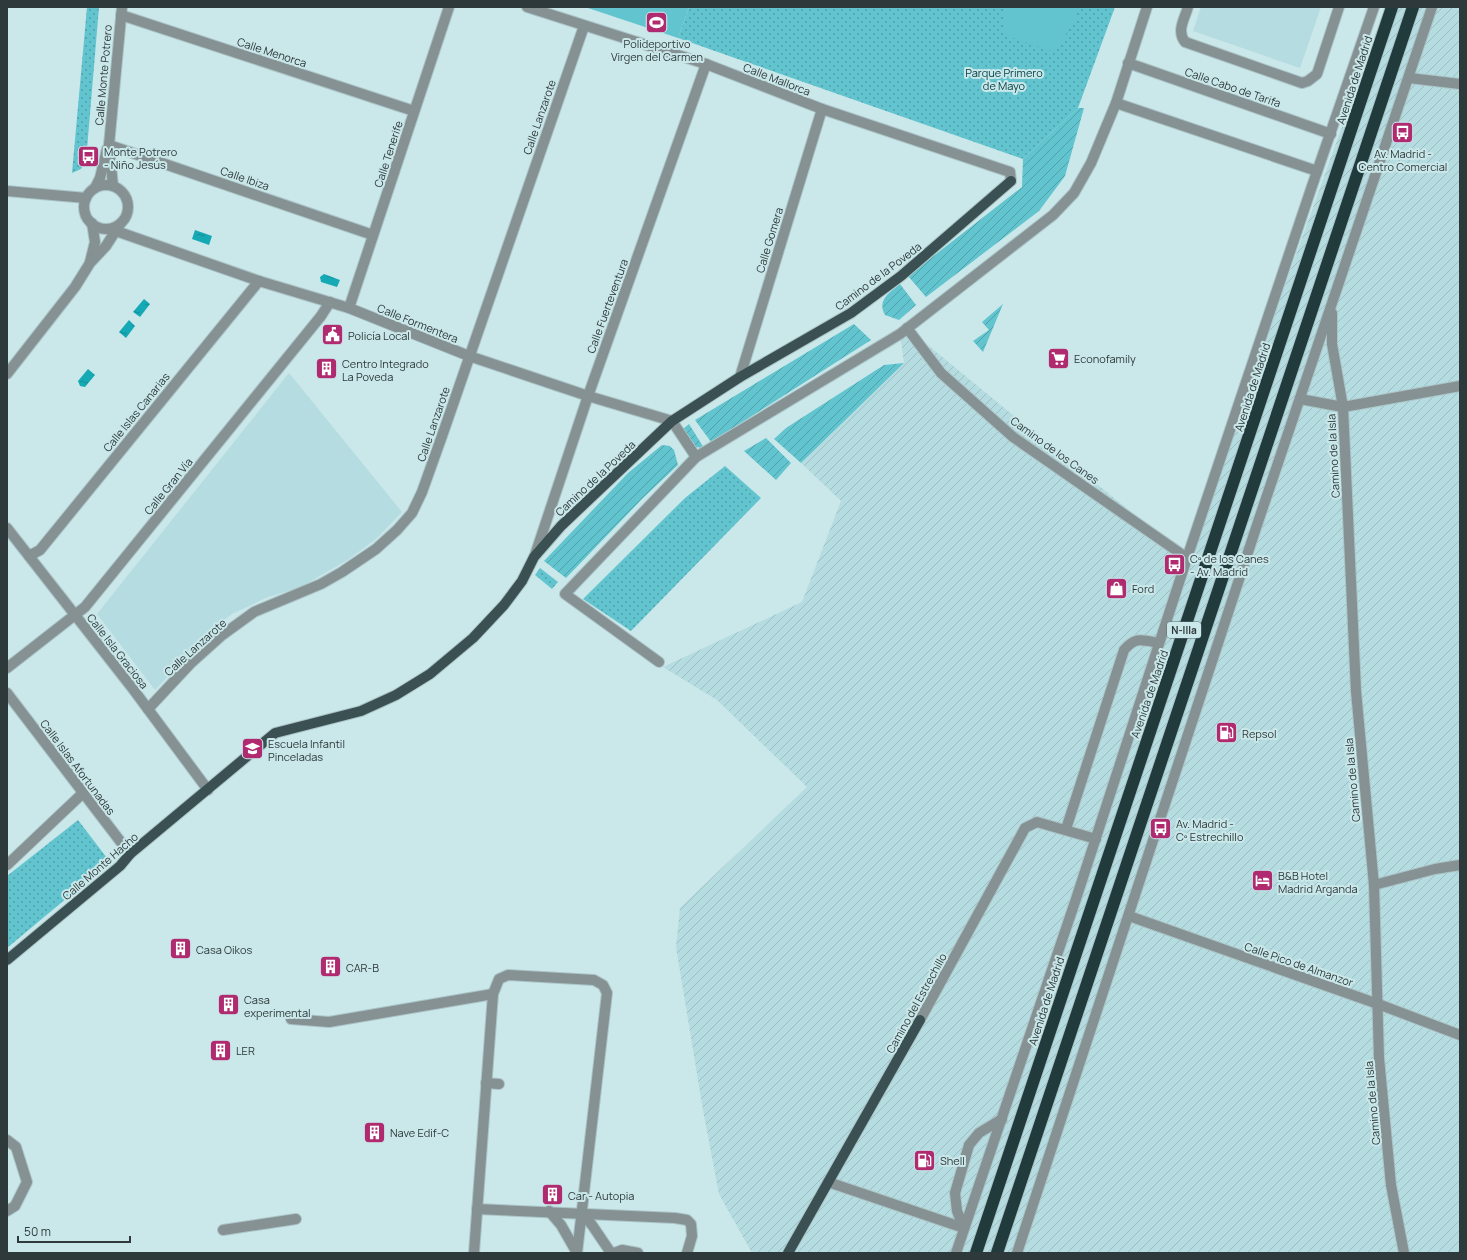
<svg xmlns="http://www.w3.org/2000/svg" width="1467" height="1260" viewBox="0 0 1467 1260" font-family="Manrope,sans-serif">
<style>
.built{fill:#b5dce0}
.industrial{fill:url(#industrial-furrows)}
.grass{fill:url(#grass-dots)}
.garden{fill:url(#garden-furrows)}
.pitch{fill:#61c4ce}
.water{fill:url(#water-ripples)}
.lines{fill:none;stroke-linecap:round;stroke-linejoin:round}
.minor-casing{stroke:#abc4c7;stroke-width:12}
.major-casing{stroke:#abc4c7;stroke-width:12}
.highway-casing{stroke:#abc4c7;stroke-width:14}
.minor{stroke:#859192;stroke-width:10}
.major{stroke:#3b5052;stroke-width:10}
.highway{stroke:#213a3c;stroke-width:12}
.labels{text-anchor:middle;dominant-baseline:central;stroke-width:4;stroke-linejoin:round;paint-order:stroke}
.shield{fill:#cae7ea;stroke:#5c6d6f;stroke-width:1}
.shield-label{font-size:10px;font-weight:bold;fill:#2d393a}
.poi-label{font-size:11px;fill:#2d393a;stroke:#cae7ea;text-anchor:start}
.street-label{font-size:11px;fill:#2d393a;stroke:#cae7ea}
.park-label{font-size:11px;fill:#044146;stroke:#cae7ea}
</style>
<defs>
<pattern id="industrial-furrows" width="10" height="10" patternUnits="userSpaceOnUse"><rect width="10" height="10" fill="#b5dce0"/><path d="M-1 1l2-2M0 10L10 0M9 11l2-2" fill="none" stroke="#9cbec1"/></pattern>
<pattern id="grass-dots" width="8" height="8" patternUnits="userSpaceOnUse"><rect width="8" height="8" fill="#61c4ce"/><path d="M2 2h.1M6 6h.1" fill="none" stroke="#50a0a8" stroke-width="1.8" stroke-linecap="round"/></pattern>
<pattern id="garden-furrows" width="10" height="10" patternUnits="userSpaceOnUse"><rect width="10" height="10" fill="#61c4ce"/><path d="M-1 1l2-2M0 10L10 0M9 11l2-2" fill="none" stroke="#50a0a8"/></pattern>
<pattern id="water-ripples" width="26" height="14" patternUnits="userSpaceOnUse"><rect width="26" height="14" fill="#15a9b5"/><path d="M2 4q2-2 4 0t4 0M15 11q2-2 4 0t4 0" fill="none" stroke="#148b94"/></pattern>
</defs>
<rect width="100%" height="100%" fill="#cae7ea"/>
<g class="built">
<polygon points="1201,7 1321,7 1300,68 1193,31"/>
<polygon points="289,373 402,512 376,539 349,559 299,588 268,597 232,614 212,629 155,690 97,614"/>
</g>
<polygon class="industrial" points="1385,7 1460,7 1460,1253 752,1253 719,1194 703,1110 676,947 680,908 807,787 717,700 663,667 802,602 841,501 801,463 904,363 900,334 907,328 1187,558"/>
<g class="grass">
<polygon points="87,7 99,7 86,161 81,169 72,173"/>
<polygon points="689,7 1115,7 1078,108 1023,159 678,38"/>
<polygon points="725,466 761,498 631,631 583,599 685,498"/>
<polygon points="540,568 558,582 552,589 535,575"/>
<polygon points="78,820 110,862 7,948 7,876"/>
</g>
<g class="garden">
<polygon points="1078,108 1084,108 1065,176 1039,211 926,297 908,276 1022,187 1023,159"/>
<path d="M900,284L916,305L899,320L885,315C877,300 889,293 900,284Z"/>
<polygon points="1003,304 983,352 973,341 989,330 982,322"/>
<polygon points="854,324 871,340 711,442 695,420"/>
<polygon points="904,363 801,463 774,439 786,428 884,365"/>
<polygon points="689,424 704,448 694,447 683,429"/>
<polygon points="766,438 791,463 776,480 744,451"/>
<polygon points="662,445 670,446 674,450 678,465 643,498 566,578 544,561 628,473"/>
</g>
<g class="pitch">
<polygon points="585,7 689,7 678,38"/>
<polygon points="1004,7 1076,7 1076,19 1054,52 1004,35"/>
</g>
<g class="water">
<polygon points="195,230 212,236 209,245 192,239"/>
<polygon points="324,274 340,280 337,287 321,282 320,277"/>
<polygon points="144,299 150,304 140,317 133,312"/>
<polygon points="129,320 135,326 126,338 119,332"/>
<polygon points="88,369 95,375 85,387 80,386 78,381"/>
</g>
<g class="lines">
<defs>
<g id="minor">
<polyline points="527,7 706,64 822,109 1010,172 1011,181"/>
<path d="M1188,7C1185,18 1176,31 1185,42L1302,83L1308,81L1317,74L1339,7"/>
<polyline points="121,15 414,111"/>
<polyline points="1128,63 1331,134"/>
<polyline points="1409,78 1460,84"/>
<polyline points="1116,103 1317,171"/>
<polyline points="109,145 373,235"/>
<circle cx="106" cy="207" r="22"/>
<polyline points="113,186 109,145 122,7"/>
<polyline points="95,188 100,178 107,149"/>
<polyline points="7,191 86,198"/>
<polyline points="116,231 259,281 349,308 469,356 588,396 672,421 696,457"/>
<polyline points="90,262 95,242 92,223"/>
<polyline points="349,308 449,7"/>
<polyline points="1332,313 1332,344 1343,407 1356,691 1374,885 1379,1058 1391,1185 1404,1253"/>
<polyline points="907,328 941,373 1013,437 1187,558"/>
<polyline points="7,374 75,287 90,263 106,246 120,224"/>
<polyline points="740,377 822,109"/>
<polyline points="1300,399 1343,407 1460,386"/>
<polyline points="7,528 133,689 208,790"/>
<polyline points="535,555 588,396 706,64"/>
<polyline points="29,556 40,550 259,281"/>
<polyline points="659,662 565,594 696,457 900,334 1053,215 1074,193 1091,163 1116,103 1147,7"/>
<polyline points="7,668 85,607 321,316 330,302"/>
<polyline points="7,693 130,854"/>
<polyline points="148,709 191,663 221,636 254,612 321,584 342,572 376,549 397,530 412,513 422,492 442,436 584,26"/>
<path d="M1066,829L1124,650C1136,636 1143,640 1159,643"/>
<polyline points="7,865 83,793"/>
<polyline points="1374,885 1435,869 1460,865"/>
<polyline points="1129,916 1378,1004 1460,1035"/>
<polyline points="291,1019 329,1022 493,994"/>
<polyline points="920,1020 1025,828 1037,822 1096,839"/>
<polyline points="486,1083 499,1084"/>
<polyline points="7,1140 16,1147 27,1182 15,1206 7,1211"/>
<polyline points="828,1182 964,1228"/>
<polyline points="477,1209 675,1218 687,1220 691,1224 692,1236 687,1253"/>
<polyline points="549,1211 561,1225 577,1253"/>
<polyline points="581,1212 592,1225 611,1253"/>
<polyline points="964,1228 957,1211 955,1193 969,1145 979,1133 1002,1119"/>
<polyline points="223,1230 296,1219"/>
<polyline points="474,1253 493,994 499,979 508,975 594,980 603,985 607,993 577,1253"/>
<polyline points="614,1253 622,1250 638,1253"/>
<polyline points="956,1253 1076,899 1187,558 1311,189 1374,7"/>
<polyline points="1017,1253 1256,528 1432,7"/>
</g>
<g id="major">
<polyline points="7,960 120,866 130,854 275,733 361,711 396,695 430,674 473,638 504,605 522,581 534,557 561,526 672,421 740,377 851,313 901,276 1011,181"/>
<polyline points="788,1253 920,1020"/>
</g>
<g id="highway">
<polyline points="976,1253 1392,7"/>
<polyline points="997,1253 1413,7"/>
</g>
</defs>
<use href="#minor" class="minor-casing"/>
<use href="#major" class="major-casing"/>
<use href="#highway" class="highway-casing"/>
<use href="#minor" class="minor"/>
<use href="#major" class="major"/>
<use href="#highway" class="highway"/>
</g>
<defs>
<symbol id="stadium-square" viewBox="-11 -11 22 22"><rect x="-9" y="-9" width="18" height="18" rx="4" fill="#b02a70" stroke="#cae7ea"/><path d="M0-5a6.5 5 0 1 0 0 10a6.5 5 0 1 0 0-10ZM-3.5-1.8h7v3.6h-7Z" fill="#fff"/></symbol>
<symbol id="bus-square" viewBox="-11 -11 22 22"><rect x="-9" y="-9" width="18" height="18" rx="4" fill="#b02a70" stroke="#cae7ea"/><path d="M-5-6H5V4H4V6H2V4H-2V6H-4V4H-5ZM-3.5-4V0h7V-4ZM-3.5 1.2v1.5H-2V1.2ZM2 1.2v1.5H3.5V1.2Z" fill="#fff"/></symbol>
<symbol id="civic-square" viewBox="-11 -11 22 22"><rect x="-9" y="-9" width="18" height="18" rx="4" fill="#b02a70" stroke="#cae7ea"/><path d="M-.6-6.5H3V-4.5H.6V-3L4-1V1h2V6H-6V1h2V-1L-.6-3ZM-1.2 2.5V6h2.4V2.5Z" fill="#fff"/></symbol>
<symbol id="supermarket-square" viewBox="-11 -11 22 22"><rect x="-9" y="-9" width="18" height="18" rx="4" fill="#b02a70" stroke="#cae7ea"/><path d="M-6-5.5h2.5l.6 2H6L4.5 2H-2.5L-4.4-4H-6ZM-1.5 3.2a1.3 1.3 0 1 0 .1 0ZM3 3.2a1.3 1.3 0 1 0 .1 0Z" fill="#fff"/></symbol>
<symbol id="building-square" viewBox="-11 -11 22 22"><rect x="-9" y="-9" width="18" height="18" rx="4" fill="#b02a70" stroke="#cae7ea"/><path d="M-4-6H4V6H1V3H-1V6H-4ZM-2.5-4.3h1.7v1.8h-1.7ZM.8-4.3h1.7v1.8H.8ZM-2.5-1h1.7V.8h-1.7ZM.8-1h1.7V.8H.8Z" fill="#fff"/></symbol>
<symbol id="shop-square" viewBox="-11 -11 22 22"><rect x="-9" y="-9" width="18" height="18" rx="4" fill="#b02a70" stroke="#cae7ea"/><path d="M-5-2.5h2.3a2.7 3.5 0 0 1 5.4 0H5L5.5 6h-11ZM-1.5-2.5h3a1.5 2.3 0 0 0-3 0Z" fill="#fff"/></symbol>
<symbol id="fuel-square" viewBox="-11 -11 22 22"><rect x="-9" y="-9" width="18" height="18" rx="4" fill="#b02a70" stroke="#cae7ea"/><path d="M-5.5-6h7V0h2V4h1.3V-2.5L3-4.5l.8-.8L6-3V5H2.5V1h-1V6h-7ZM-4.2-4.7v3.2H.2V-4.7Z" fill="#fff"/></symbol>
<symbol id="school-square" viewBox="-11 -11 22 22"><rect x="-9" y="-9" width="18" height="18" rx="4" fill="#b02a70" stroke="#cae7ea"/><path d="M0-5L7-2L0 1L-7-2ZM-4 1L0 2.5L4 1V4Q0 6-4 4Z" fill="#fff"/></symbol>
<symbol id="hotel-square" viewBox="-11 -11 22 22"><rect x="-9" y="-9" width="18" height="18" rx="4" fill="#b02a70" stroke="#cae7ea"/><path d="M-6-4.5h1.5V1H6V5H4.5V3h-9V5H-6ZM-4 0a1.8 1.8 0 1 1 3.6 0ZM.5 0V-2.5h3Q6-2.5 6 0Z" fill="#fff"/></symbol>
</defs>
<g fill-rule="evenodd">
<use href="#stadium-square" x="644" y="10" width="25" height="25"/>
<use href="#bus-square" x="1390" y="120" width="25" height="25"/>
<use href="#bus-square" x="76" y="144" width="25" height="25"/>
<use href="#civic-square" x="320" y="322" width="25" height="25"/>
<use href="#supermarket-square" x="1046" y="346" width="25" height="25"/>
<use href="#building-square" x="314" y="356" width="25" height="25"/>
<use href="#bus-square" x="1162" y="552" width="25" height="25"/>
<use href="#shop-square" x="1104" y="576" width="25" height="25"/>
<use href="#fuel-square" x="1214" y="720" width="25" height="25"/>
<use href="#school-square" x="240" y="736" width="25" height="25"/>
<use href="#bus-square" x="1148" y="816" width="25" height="25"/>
<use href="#hotel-square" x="1250" y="868" width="25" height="25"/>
<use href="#building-square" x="168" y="936" width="25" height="25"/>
<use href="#building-square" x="318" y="954" width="25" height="25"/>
<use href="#building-square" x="216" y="992" width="25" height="25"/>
<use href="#building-square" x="208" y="1038" width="25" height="25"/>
<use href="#building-square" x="362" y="1120" width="25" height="25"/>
<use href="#fuel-square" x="912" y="1148" width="25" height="25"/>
<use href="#building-square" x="540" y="1182" width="25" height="25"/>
</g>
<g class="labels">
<rect class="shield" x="1167" y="622" width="34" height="16" rx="3"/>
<g class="shield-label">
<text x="1184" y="630">N-IIIa</text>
</g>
<g class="poi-label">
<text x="657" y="43" text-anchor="middle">Polideportivo<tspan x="657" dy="13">Virgen del Carmen</tspan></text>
<text x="104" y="151">Monte Potrero<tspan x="104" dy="13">- Niño Jesús</tspan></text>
<text x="1403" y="153" text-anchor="middle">Av. Madrid -<tspan x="1403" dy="13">Centro Comercial</tspan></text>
<text x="348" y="335">Policía Local</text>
<text x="1074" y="358">Econofamily</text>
<text x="342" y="363">Centro Integrado<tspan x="342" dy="13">La Poveda</tspan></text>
<text x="1190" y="558">Cº de los Canes<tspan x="1190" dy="13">- Av. Madrid</tspan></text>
<text x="1132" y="588">Ford</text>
<text x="1242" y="733">Repsol</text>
<text x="268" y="743">Escuela Infantil<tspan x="268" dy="13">Pinceladas</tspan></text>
<text x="1176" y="823">Av. Madrid -<tspan x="1176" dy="13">Cº Estrechillo</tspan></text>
<text x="1278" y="875">B&amp;B Hotel<tspan x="1278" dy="13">Madrid Arganda</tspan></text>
<text x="196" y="949">Casa Oikos</text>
<text x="346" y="967">CAR-B</text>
<text x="244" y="999">Casa<tspan x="244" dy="13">experimental</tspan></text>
<text x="236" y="1050">LER</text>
<text x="390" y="1132">Nave Edif-C</text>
<text x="940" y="1160">Shell</text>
<text x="568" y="1195">Car - Autopia</text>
</g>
<g class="street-label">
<text transform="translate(272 52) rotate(18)">Calle Menorca</text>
<text transform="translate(103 75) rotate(-85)">Calle Monte Potrero</text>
<text transform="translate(777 79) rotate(21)">Calle Mallorca</text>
<text transform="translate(1354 80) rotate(-72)">Avenida de Madrid</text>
<text transform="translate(1233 87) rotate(19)">Calle Cabo de Tarifa</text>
<text transform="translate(539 117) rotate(-71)">Calle Lanzarote</text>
<text transform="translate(388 154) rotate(-72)">Calle Tenerife</text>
<text transform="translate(245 178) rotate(19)">Calle Ibiza</text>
<text transform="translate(769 240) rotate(-73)">Calle Gomera</text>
<text transform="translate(878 276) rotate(-37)">Camino de la Poveda</text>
<text transform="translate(607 306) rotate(-70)">Calle Fuerteventura</text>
<text transform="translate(418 323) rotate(22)">Calle Formentera</text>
<text transform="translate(1252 387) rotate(-72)">Avenida de Madrid</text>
<text transform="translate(136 412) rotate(-51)">Calle Islas Canarias</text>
<text transform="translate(433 424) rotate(-71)">Calle Lanzarote</text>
<text transform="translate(1055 450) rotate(36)">Camino de los Canes</text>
<text transform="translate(1333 456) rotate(-93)">Camino de la Isla</text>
<text transform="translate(595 478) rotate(-43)">Camino de la Poveda</text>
<text transform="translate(168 486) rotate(-51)">Calle Gran Vía</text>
<text transform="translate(195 647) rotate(-42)">Calle Lanzarote</text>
<text transform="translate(118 651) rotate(52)">Calle Isla Graciosa</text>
<text transform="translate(1149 694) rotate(-71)">Avenida de Madrid</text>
<text transform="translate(78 767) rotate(53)">Calle Islas Afortunadas</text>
<text transform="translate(1352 780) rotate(-95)">Camino de la Isla</text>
<text transform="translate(100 866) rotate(-41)">Calle Monte Hacho</text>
<text transform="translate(1299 964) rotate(19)">Calle Pico de Almanzor</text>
<text transform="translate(1046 1001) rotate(-72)">Avenida de Madrid</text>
<text transform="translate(916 1003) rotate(-61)">Camino del Estrechillo</text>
<text transform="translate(1372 1103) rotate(-95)">Camino de la Isla</text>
</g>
<g class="park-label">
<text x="1004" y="72">Parque Primero<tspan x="1004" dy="13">de Mayo</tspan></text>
</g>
</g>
<rect width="1467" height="1260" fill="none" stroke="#2d393a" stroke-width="16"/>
<path d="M18 1236v6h112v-6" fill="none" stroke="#2d393a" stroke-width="2"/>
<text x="24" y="1236" font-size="12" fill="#2d393a" stroke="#cae7ea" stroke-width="3" paint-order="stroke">50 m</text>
</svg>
